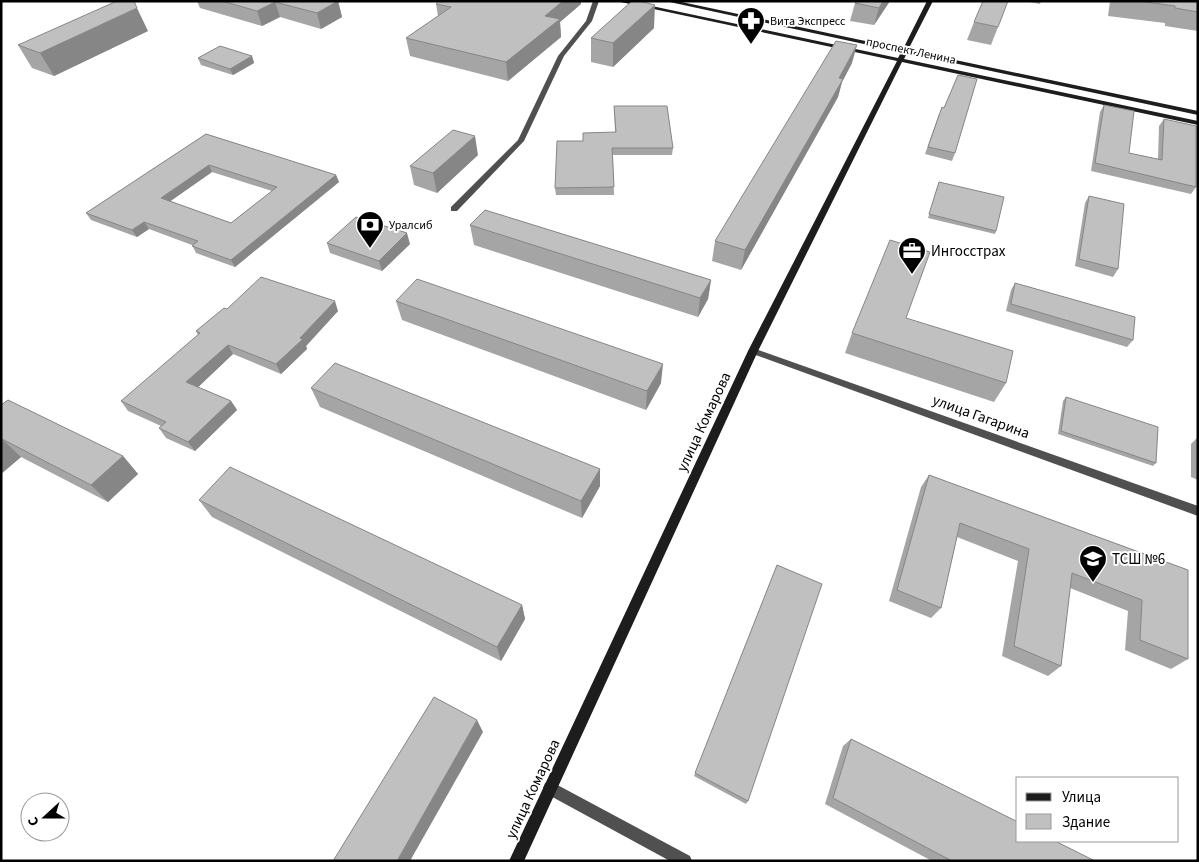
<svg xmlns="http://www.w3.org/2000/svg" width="1199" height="862" viewBox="0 0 1199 862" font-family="'Source Sans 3',sans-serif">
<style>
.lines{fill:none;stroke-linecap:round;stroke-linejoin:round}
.street{fill:#505050;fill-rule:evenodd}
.secondary{fill:#1d1d1d;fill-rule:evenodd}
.wall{fill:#a5a5a5;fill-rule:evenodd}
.shaded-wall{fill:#868686}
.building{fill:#c0c0c0;stroke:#868686;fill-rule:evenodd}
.labels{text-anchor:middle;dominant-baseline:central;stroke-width:4;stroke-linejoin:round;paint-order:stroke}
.far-poi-label{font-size:12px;fill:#000;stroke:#fff;text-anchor:start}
.far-street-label{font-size:12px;fill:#000;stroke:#fff}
.poi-label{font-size:15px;fill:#000;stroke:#fff;text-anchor:start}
.street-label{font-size:15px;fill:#000;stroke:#fff}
</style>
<rect width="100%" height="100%" fill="#fff"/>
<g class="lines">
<g class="street">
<polygon points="593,1 599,1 592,21 564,56 524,141 457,211 451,211 451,207 518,140 558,56 586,21"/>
<polygon points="753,348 1198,506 1198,516 750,353 748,351 750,349"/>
<polygon points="550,781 690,856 692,861 670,861 545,793 543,788 545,783"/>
</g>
<polygon class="secondary" points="616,1 628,1 898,58 901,52 665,1 677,1 903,49 927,1 933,1 908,50 1198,111 1198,115 907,53 904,59 1198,121 1198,125 902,62 758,351 524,861 509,861 748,351 897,61"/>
</g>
<g class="wall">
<polygon points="197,1 338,1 342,17 321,29 280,17 262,26 200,8"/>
<polygon points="439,1 581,1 581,4 560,22 561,37 508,81 410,56 406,38 438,16 436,4"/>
<polygon points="890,1 874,25 850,21 855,3"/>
<polygon points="1024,1 1041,1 1040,4"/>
<polygon points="1110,1 1198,1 1198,31 1165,26 1165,23 1108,16"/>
<polygon points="974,22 998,27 991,45 967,40"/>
<polygon points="654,28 613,67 591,62 591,38"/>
<polygon points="148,31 54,76 32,68 18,45"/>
<polygon points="252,56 254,63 233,75 201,65 198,58"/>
<polygon points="852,63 842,82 838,97 741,270 712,261 715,241"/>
<polygon points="1104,105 1129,153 1158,159 1159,126 1164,119 1196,187 1191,194 1091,171 1100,112"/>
<polygon points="614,106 673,148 672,155 613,155 614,195 556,195 555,188 583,141 615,132"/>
<polygon points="939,114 955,153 952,161 925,154"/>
<path d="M206,134L336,175L339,182L235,267L196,253L192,245L149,229L137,237L91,220L86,213ZM212,172L272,191L231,223L170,201Z"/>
<polygon points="478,155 437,193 414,185 410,166"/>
<polygon points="939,182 996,231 995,234 928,218"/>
<polygon points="1089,196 1118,269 1113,277 1075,266 1085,203"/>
<polygon points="470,225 711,280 708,299 698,317 474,245"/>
<polygon points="327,243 410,244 382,271 330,253"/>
<polygon points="1015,283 1133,340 1127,347 1006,311 1011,290"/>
<polygon points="396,301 661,383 646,410 402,320"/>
<polygon points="227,309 338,311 306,346 307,349 281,374 233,354 198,387 231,401 237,410 195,451 166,438 159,428 161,426 128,411 121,401 198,335 196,331"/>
<polygon points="906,318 1006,383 994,402 845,353 852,333"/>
<polygon points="311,388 600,469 600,486 582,518 320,407"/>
<polygon points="1066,397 1156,463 1153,466 1058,434 1063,401"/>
<polygon points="1,405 123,456 138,474 108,502 21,457 1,474"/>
<polygon points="1198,437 1198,480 1191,477 1191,444"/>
<polygon points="929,475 1188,570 1188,659 1171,669 1125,650 1128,611 1070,588 1061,666 1048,676 1002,656 1018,561 957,537 941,608 931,618 889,601 921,487"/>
<polygon points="199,500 522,605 525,619 501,661 212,517"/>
<polygon points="777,565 748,801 746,804 694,776"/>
<polygon points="851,739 1095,861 932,861 825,804 843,746"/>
</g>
<g class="shaded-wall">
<polygon points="338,1 342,17 321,29 317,13"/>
<polygon points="563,1 581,1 581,4 560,22 561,37 508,81 506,62 545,16"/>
<polygon points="883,1 890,1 874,25 879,8"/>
<polygon points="275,2 280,17 262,26 257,11"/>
<polygon points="655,5 654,28 613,67 613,43"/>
<polygon points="137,8 148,31 54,76 40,53"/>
<polygon points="857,45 852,63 842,82 838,97 741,270 745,250"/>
<polygon points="252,56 254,63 233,75 230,69"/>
<polygon points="475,136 478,155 437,193 433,173"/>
<polygon points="209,165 212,172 165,205 161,198"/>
<polygon points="336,175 339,182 235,267 231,260"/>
<polygon points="144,222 149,229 137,237 132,230"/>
<polygon points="407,233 410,244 382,271 379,261"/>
<polygon points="711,280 708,299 698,317 700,298"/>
<polygon points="335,301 338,311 306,346 307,349 281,374 276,364 300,338"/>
<polygon points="228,345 233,354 193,392 186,382"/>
<polygon points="663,364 661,383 646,410 647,391"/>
<polygon points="231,401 237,410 195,451 188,442"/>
<polygon points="2,439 21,457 1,474 1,440"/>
<polygon points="123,456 138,474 108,502 91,485"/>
<polygon points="600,469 600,486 582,518 581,501"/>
<polygon points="522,605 525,619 501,661 497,647"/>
<polygon points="477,720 483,732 410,861 397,861"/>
</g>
<g class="building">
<polygon points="117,1 134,1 137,8 40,53 18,45"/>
<polygon points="222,1 338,1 317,13 275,2 257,11"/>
<polygon points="439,1 563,1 545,16 560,19 506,62 406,38 451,7 436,4"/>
<polygon points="632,1 639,1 655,5 613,43 591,38"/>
<polygon points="856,1 883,1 879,8 855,3"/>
<polygon points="983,1 1008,1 998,27 974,22"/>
<polygon points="1139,1 1198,1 1198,12 1175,8 1175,6"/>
<polygon points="836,41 857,45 839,78 843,79 745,250 715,241"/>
<polygon points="220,46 252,56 230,69 198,58"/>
<polygon points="958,75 977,79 955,153 928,147 942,107 944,108"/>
<polygon points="1104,105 1134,111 1129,153 1162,160 1164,119 1196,126 1196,187 1095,163"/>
<polygon points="614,106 667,106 673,148 612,148 614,187 555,188 557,141 583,141 583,133 616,132"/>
<polygon points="453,130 475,136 433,173 410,166"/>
<path d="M206,134L336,175L231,260L192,246L198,241L144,222L132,230L86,213ZM209,165L277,187L231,223L161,198Z"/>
<polygon points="939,182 1004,197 996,231 929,214"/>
<polygon points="1089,196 1124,204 1118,269 1079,259"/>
<polygon points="485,210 711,280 700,298 470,225"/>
<polygon points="356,217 407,233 379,261 327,243"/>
<polygon points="890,240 930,252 906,318 1013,351 1006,383 852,333"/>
<polygon points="261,277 335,301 300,338 303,339 276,364 228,345 186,382 231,401 188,442 159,428 166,422 121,401 200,333 196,331 224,308 227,309"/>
<polygon points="417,279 663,364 647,391 396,301"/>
<polygon points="1015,283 1135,317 1133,340 1011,304"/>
<polygon points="335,363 600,469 581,501 311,388"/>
<polygon points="1066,397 1158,427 1156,463 1061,431"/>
<polygon points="8,400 123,456 91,485 2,439 1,440 1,405"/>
<polygon points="230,467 522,605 497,647 199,500"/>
<polygon points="929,475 1188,570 1188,659 1140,640 1142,600 1072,573 1061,666 1014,646 1029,549 960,523 941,608 897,590"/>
<polygon points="777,565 822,584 748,801 695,773"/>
<polygon points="434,697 477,720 397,861 333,861"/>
<polygon points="851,739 1018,822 1018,841 1055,841 1095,861 952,861 833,798"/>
</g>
<defs>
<symbol id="pharmacy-pin" viewBox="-11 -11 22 30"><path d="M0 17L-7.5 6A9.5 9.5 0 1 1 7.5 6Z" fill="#000" stroke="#fff"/><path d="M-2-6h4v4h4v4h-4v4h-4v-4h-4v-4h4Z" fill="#fff"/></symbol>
<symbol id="bank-pin" viewBox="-11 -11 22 30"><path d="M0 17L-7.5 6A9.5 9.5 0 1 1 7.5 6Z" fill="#000" stroke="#fff"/><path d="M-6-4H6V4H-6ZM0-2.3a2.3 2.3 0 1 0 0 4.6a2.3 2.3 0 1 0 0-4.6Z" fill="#fff"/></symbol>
<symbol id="office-pin" viewBox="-11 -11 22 30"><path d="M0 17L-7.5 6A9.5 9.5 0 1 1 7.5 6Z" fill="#000" stroke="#fff"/><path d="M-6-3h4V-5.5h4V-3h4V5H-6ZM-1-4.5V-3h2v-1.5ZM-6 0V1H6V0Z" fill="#fff"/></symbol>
<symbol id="school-pin" viewBox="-11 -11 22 30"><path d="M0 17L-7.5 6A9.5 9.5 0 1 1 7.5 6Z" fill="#000" stroke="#fff"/><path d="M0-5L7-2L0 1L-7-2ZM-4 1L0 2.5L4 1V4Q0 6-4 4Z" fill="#fff"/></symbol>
</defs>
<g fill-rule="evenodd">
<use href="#pharmacy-pin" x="735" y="5" width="32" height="43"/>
<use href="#bank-pin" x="354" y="209" width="32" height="43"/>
<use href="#office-pin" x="896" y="235" width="32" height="43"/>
<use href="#school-pin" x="1077" y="543" width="32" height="43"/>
</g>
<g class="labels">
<g class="far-poi-label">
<text x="770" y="21">Вита Экспресс</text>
<text x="389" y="225">Уралсиб</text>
</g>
<g class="far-street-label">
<text transform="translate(911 51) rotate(12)">проспект Ленина</text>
</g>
<g class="poi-label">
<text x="931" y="251">Ингосстрах</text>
<text x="1112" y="559">ТСШ №6</text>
</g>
<g class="street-label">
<text transform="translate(981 417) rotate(20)">улица Гагарина</text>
<text transform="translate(704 422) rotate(-65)">улица Комарова</text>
<text transform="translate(533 789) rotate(-65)">улица Комарова</text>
</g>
</g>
<rect width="1199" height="862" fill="none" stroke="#000000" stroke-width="5"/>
<rect x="1016" y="777" width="162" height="65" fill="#ffffff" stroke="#999999"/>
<rect x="1026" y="793" width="25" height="8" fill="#1d1d1d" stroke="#999999"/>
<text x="1062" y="802" font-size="15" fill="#000000">Улица</text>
<rect x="1026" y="814" width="25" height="15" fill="#c0c0c0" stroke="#999999"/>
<text x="1062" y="827" font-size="15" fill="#000000">Здание</text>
<g transform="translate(45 817) rotate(249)"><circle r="24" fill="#ffffff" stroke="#999999"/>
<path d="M0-4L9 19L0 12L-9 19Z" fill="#000000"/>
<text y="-8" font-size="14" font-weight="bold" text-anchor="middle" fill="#000000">С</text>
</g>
</svg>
